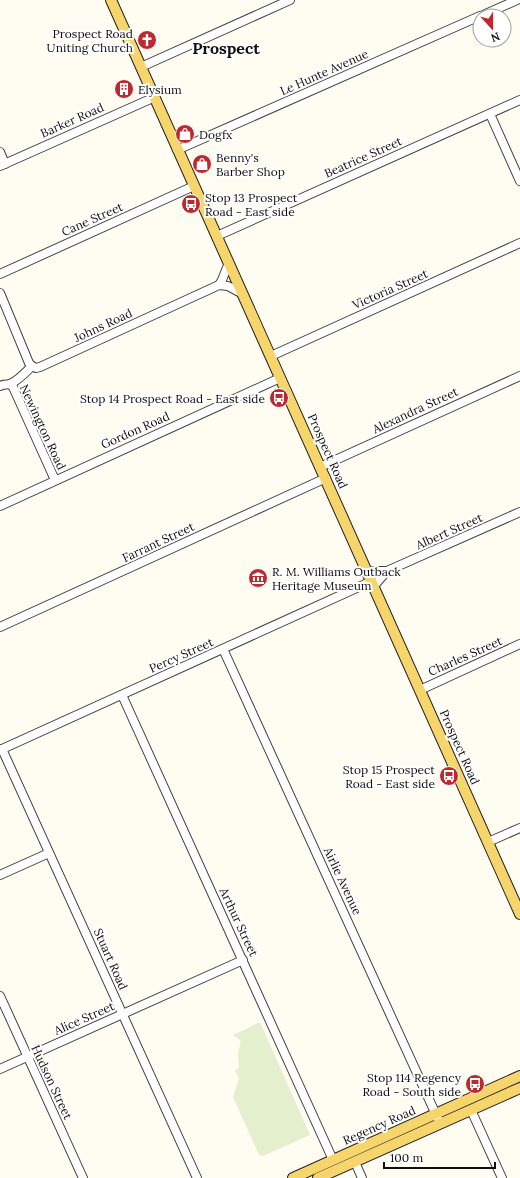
<svg xmlns="http://www.w3.org/2000/svg" width="520" height="1178" viewBox="0 0 520 1178" font-family="Lora,serif">
<style>
.pitch{fill:#e4f0cd}
.lines{fill:none;stroke-linecap:round;stroke-linejoin:round}
.minor-casing{stroke:#424242;stroke-width:10}
.major-casing{stroke:#202020;stroke-width:12}
.minor{stroke:#fff;stroke-width:8}
.major{stroke:#f5d56c;stroke-width:10}
.labels{text-anchor:middle;dominant-baseline:central;stroke-width:4;stroke-linejoin:round;paint-order:stroke}
.poi-label{font-size:12px;fill:#0f0f0f;stroke:#fff;text-anchor:start}
.street-label{font-size:12px;fill:#0f0f0f;stroke:#fff}
.district-label{font-size:16px;font-weight:bold;fill:#0f0f0f;stroke:#fff}
</style>
<rect width="100%" height="100%" fill="#fffcf2"/>
<path class="pitch" d="M260,1022L310,1135L263,1156L259,1155L233,1097L239,1078L235,1071L239,1067C239,1063 238,1058 238,1053C239,1048 241,1046 240,1040L233,1035Z"/>
<g class="lines">
<defs>
<g id="minor">
<polyline points="481,16 517,0"/>
<polyline points="141,67 290,0"/>
<polyline points="490,114 520,181"/>
<polyline points="177,150 480,16"/>
<polyline points="0,152 5,164"/>
<polyline points="0,166 155,97"/>
<polyline points="217,236 520,100"/>
<polyline points="0,274 194,186"/>
<polyline points="219,285 222,280 228,265"/>
<polyline points="0,293 29,363 32,366"/>
<polyline points="271,356 520,243"/>
<polyline points="10,384 13,387 55,480"/>
<path d="M0,386C4,384 7,385 10,384C18,381 26,372 32,366L36,368L40,367L219,285L228,286L241,293"/>
<polyline points="320,467 520,376"/>
<polyline points="0,506 280,378"/>
<polyline points="367,571 387,571"/>
<polyline points="374,586 387,571 520,512"/>
<polyline points="0,627 326,478"/>
<polyline points="223,649 438,1119"/>
<polyline points="420,690 520,644"/>
<polyline points="122,695 333,1160"/>
<polyline points="2,749 197,1178"/>
<polyline points="0,750 372,581"/>
<polyline points="488,842 520,828"/>
<polyline points="0,875 49,853"/>
<polyline points="0,996 83,1178"/>
<polyline points="0,1069 243,960"/>
<polyline points="471,1110 502,1178"/>
<polyline points="355,1162 362,1178"/>
</g>
<g id="major">
<polyline points="111,0 520,914"/>
<polyline points="293,1178 520,1076"/>
<polyline points="318,1178 520,1088"/>
</g>
</defs>
<use href="#minor" class="minor-casing"/>
<use href="#major" class="major-casing"/>
<use href="#minor" class="minor"/>
<use href="#major" class="major"/>
</g>
<defs>
<symbol id="church-disc" viewBox="-11 -11 22 22"><circle r="9.5" fill="#bc2a2f" stroke="#fff"/><path d="M-1.2-6h2.4v3.5h3.3v2.4h-3.3V6h-2.4V-.1h-3.3v-2.4h3.3Z" fill="#fff"/></symbol>
<symbol id="building-disc" viewBox="-11 -11 22 22"><circle r="9.5" fill="#bc2a2f" stroke="#fff"/><path d="M-4-6H4V6H1V3H-1V6H-4ZM-2.5-4.3h1.7v1.8h-1.7ZM.8-4.3h1.7v1.8H.8ZM-2.5-1h1.7V.8h-1.7ZM.8-1h1.7V.8H.8Z" fill="#fff"/></symbol>
<symbol id="shop-disc" viewBox="-11 -11 22 22"><circle r="9.5" fill="#bc2a2f" stroke="#fff"/><path d="M-5-2.5h2.3a2.7 3.5 0 0 1 5.4 0H5L5.5 6h-11ZM-1.5-2.5h3a1.5 2.3 0 0 0-3 0Z" fill="#fff"/></symbol>
<symbol id="bus-disc" viewBox="-11 -11 22 22"><circle r="9.5" fill="#bc2a2f" stroke="#fff"/><path d="M-5-6H5V4H4V6H2V4H-2V6H-4V4H-5ZM-3.5-4V0h7V-4ZM-3.5 1.2v1.5H-2V1.2ZM2 1.2v1.5H3.5V1.2Z" fill="#fff"/></symbol>
<symbol id="museum-disc" viewBox="-11 -11 22 22"><circle r="9.5" fill="#bc2a2f" stroke="#fff"/><path d="M0-6L6-3V-2H-6V-3ZM-5-1h2V3h-2ZM-1-1h2V3h-2ZM3-1h2V3H3ZM-6 4H6V6H-6Z" fill="#fff"/></symbol>
</defs>
<g fill-rule="evenodd">
<use href="#church-disc" x="136" y="29" width="22" height="22"/>
<use href="#building-disc" x="113" y="78" width="22" height="22"/>
<use href="#shop-disc" x="174" y="123" width="22" height="22"/>
<use href="#shop-disc" x="191" y="153" width="22" height="22"/>
<use href="#bus-disc" x="180" y="193" width="22" height="22"/>
<use href="#bus-disc" x="268" y="387" width="22" height="22"/>
<use href="#museum-disc" x="247" y="567" width="22" height="22"/>
<use href="#bus-disc" x="438" y="765" width="22" height="22"/>
<use href="#bus-disc" x="464" y="1073" width="22" height="22"/>
</g>
<g class="labels">
<g class="poi-label">
<text x="133" y="33" text-anchor="end">Prospect Road<tspan x="133" dy="14">Uniting Church</tspan></text>
<text x="138" y="89">Elysium</text>
<text x="199" y="134">Dogfx</text>
<text x="216" y="157">Benny's<tspan x="216" dy="14">Barber Shop</tspan></text>
<text x="205" y="197">Stop 13 Prospect<tspan x="205" dy="14">Road - East side</tspan></text>
<text x="265" y="398" text-anchor="end">Stop 14 Prospect Road - East side</text>
<text x="272" y="571">R. M. Williams Outback<tspan x="272" dy="14">Heritage Museum</tspan></text>
<text x="435" y="769" text-anchor="end">Stop 15 Prospect<tspan x="435" dy="14">Road - East side</tspan></text>
<text x="461" y="1077" text-anchor="end">Stop 114 Regency<tspan x="461" dy="14">Road - South side</tspan></text>
</g>
<g class="street-label">
<text transform="translate(324 72) rotate(-24)">Le Hunte Avenue</text>
<text transform="translate(72 120) rotate(-24)">Barker Road</text>
<text transform="translate(363 157) rotate(-24)">Beatrice Street</text>
<text transform="translate(92 219) rotate(-24)">Cane Street</text>
<text transform="translate(390 289) rotate(-24)">Victoria Street</text>
<text transform="translate(103 325) rotate(-25)">Johns Road</text>
<text transform="translate(415 410) rotate(-25)">Alexandra Street</text>
<text transform="translate(43 427) rotate(65)">Newington Road</text>
<text transform="translate(135 430) rotate(-24)">Gordon Road</text>
<text transform="translate(328 451) rotate(66)">Prospect Road</text>
<text transform="translate(449 531) rotate(-24)">Albert Street</text>
<text transform="translate(158 542) rotate(-25)">Farrant Street</text>
<text transform="translate(181 655) rotate(-24)">Percy Street</text>
<text transform="translate(465 656) rotate(-24)">Charles Street</text>
<text transform="translate(460 747) rotate(66)">Prospect Road</text>
<text transform="translate(343 881) rotate(65)">Airlie Avenue</text>
<text transform="translate(239 922) rotate(65)">Arthur Street</text>
<text transform="translate(111 959) rotate(66)">Stuart Road</text>
<text transform="translate(84 1018) rotate(-24)">Alice Street</text>
<text transform="translate(52 1082) rotate(65)">Hudson Street</text>
<text transform="translate(379 1125) rotate(-24)">Regency Road</text>
</g>
<g class="district-label">
<text x="226" y="48">Prospect</text>
</g>
</g>
<g transform="translate(492 28) rotate(159)"><circle r="19" fill="#ffffff" stroke="#9f9f9f"/>
<path d="M0-3L7 15L0 10L-7 15Z" fill="#bc2a2f"/>
<text y="-6" font-size="11" font-weight="bold" text-anchor="middle" fill="#0f0f0f">N</text>
</g>
<path d="M384 1162v6h111v-6" fill="none" stroke="#0f0f0f" stroke-width="2"/>
<text x="390" y="1162" font-size="12" fill="#0f0f0f" stroke="#ffffff" stroke-width="3" paint-order="stroke">100 m</text>
</svg>
